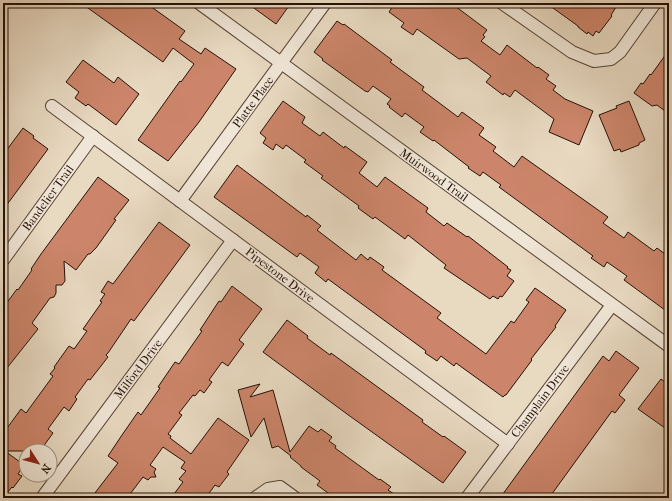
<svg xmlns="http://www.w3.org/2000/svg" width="672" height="501" viewBox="0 0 672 501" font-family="'IM FELL French Canon',serif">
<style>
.building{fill:#cc856a;stroke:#251106}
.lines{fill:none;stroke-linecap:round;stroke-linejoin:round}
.minor-casing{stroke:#564335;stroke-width:14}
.minor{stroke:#f0e6d7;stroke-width:12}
.labels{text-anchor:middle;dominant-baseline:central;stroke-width:3;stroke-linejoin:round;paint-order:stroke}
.street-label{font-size:12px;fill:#251106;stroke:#f0e6d7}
</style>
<rect width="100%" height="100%" fill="#e8d9c1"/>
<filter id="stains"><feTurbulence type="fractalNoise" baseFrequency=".005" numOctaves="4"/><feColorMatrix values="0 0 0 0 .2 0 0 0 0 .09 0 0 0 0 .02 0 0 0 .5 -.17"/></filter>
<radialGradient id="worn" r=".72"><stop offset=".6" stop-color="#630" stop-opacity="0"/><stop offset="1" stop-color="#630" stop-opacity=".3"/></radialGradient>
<g class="building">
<polygon points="81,3 146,3 185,31 179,39 201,54 205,48 236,69 199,122 168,161 138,140 170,95 180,81 181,82 194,64 173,48 163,62"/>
<polygon points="247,3 291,3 276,24"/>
<polygon points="395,3 451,3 487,30 483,35 485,37 481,41 500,55 507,45 537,68 538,67 549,75 546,79 556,86 553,90 565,99 593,111 579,145 549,132 554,119 515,90 510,97 504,93 503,95 486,82 491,76 467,58 459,59 417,29 413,35 401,27 404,23 389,12"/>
<polygon points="546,3 610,3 616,7 611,15 612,16 599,33 596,31 593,36 588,32 587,34 578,27 578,26"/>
<polygon points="337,21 343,25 344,24 392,60 390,62 424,87 422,90 458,117 462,112 484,128 479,135 496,147 493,151 514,167 522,156 608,217 603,223 624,238 628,232 654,251 657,248 669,257 669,313 624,280 627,276 607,262 604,267 591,258 593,256 499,187 501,185 483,172 480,176 468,168 469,167 434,140 433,141 420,132 424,127 405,113 402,117 389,107 390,106 387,104 391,99 373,86 368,92 365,91 322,60 323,59 314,52"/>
<polygon points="669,50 669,114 657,105 652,106 634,93 641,83 643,84 650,74 651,75"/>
<polygon points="83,60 114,83 118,77 139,94 116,125 88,104 86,106 75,98 79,92 66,82"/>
<polygon points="283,101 305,117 302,123 320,136 323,132 344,148 345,146 367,162 359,173 377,187 385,177 428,208 426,212 444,226 447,223 467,237 468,236 508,267 507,268 511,270 507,276 514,281 502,297 500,296 498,299 493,296 490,299 444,268 446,265 408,235 405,239 375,217 373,219 358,208 359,206 321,178 323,176 304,162 306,160 286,145 283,149 276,144 273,150 263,143 266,138 260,133"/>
<polygon points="629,101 645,140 639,143 639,145 621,152 620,149 614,151 599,115 617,108 616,106"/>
<polygon points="23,128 34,136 33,138 48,149 3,210 3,155"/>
<polygon points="237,165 298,211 306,217 307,215 321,226 317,230 356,260 361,254 368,260 370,257 384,267 382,270 441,313 437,318 486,354 511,321 514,323 529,302 526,300 535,288 566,310 555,326 556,327 531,359 532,360 506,395 505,395 503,397 456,363 454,366 441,356 437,361 425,353 426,351 328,279 326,282 315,273 319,267 300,253 297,257 214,197"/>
<polygon points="98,177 129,200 114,219 116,220 96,248 90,254 88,254 76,270 64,261 65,281 62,285 56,285 56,293 54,297 50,298 32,323 38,329 3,373 3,308 17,289 18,290 32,270 31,269 41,254"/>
<polygon points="159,222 190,245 134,321 131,319 108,353 106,355 108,357 90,380 88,379 75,397 77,399 69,411 64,407 48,429 53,433 40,451 5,451 24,465 18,474 22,476 13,488 12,487 3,498 3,441 8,434 5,431 21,409 26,413 53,376 50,374 55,368 54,367 69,346 74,349 87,331 83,329 102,302 100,301 105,294 101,292 108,281 113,284"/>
<polygon points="232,286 262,309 239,340 244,344 228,366 222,362 209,380 212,382 204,393 200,390 195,396 193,395 179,413 182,415 168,434 171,436 170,438 191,454 218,418 249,440 227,472 229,474 219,487 215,485 207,496 205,495 203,498 171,498 183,482 179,479 186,471 181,468 185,462 163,447 150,465 156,469 154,472 156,477 151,477 148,480 143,477 127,498 91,498 118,463 108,456 122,435 138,412 141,415 160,388 158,387 175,362 179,364 202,331 200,330 219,301 221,302"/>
<polygon points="287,320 308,336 307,338 330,355 331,353 423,420 422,422 443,437 444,436 466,452 443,483 347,414 263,352"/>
<polygon points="616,351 639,368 619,395 625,400 615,413 612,411 549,498 500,498 603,356 609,361"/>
<polygon points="661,379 669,385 669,423 665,428 638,409"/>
<polygon points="260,384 250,397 273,390 290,452 309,426 318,432 321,429 332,437 329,441 336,446 335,448 379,480 380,479 391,487 388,490 400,498 335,498 317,485 320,481 301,467 301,466 290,457 291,456 278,446 272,448 264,418 251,437 238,390"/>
</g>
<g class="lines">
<defs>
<g id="minor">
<polyline points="199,3 669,346"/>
<polyline points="502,3 572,52 594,61 611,59 620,52 655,3"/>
<polyline points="52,106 508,444"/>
<polyline points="180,201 325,3"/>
<polyline points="3,260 93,136"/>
<polyline points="42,498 233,240"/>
<polyline points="255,498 268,489 280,487 295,498"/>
<polyline points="467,498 612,305"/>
</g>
</defs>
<use href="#minor" class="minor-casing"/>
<use href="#minor" class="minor"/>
</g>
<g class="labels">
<g class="street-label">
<text transform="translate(253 102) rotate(-54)">Platte Place</text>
<text transform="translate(434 175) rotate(36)">Muirwood Trail</text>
<text transform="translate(48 198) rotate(-54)">Bandelier Trail</text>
<text transform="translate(280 275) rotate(37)">Pipestone Drive</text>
<text transform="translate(138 369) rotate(-53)">Milford Drive</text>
<text transform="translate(540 401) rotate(-53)">Champlain Drive</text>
</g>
</g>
<rect width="672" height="501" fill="none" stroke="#e8d9c1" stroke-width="16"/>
<rect x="4" y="4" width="664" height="493" fill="none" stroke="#251106" stroke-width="2"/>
<rect x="8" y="8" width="656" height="485" fill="none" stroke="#251106"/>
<g transform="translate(38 463) rotate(126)"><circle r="19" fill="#f0e6d7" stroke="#9f9183"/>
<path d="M0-3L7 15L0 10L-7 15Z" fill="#8f2418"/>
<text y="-6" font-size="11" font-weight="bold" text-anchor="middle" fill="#251106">N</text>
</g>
<rect width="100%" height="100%" filter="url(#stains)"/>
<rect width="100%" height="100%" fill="url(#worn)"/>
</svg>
